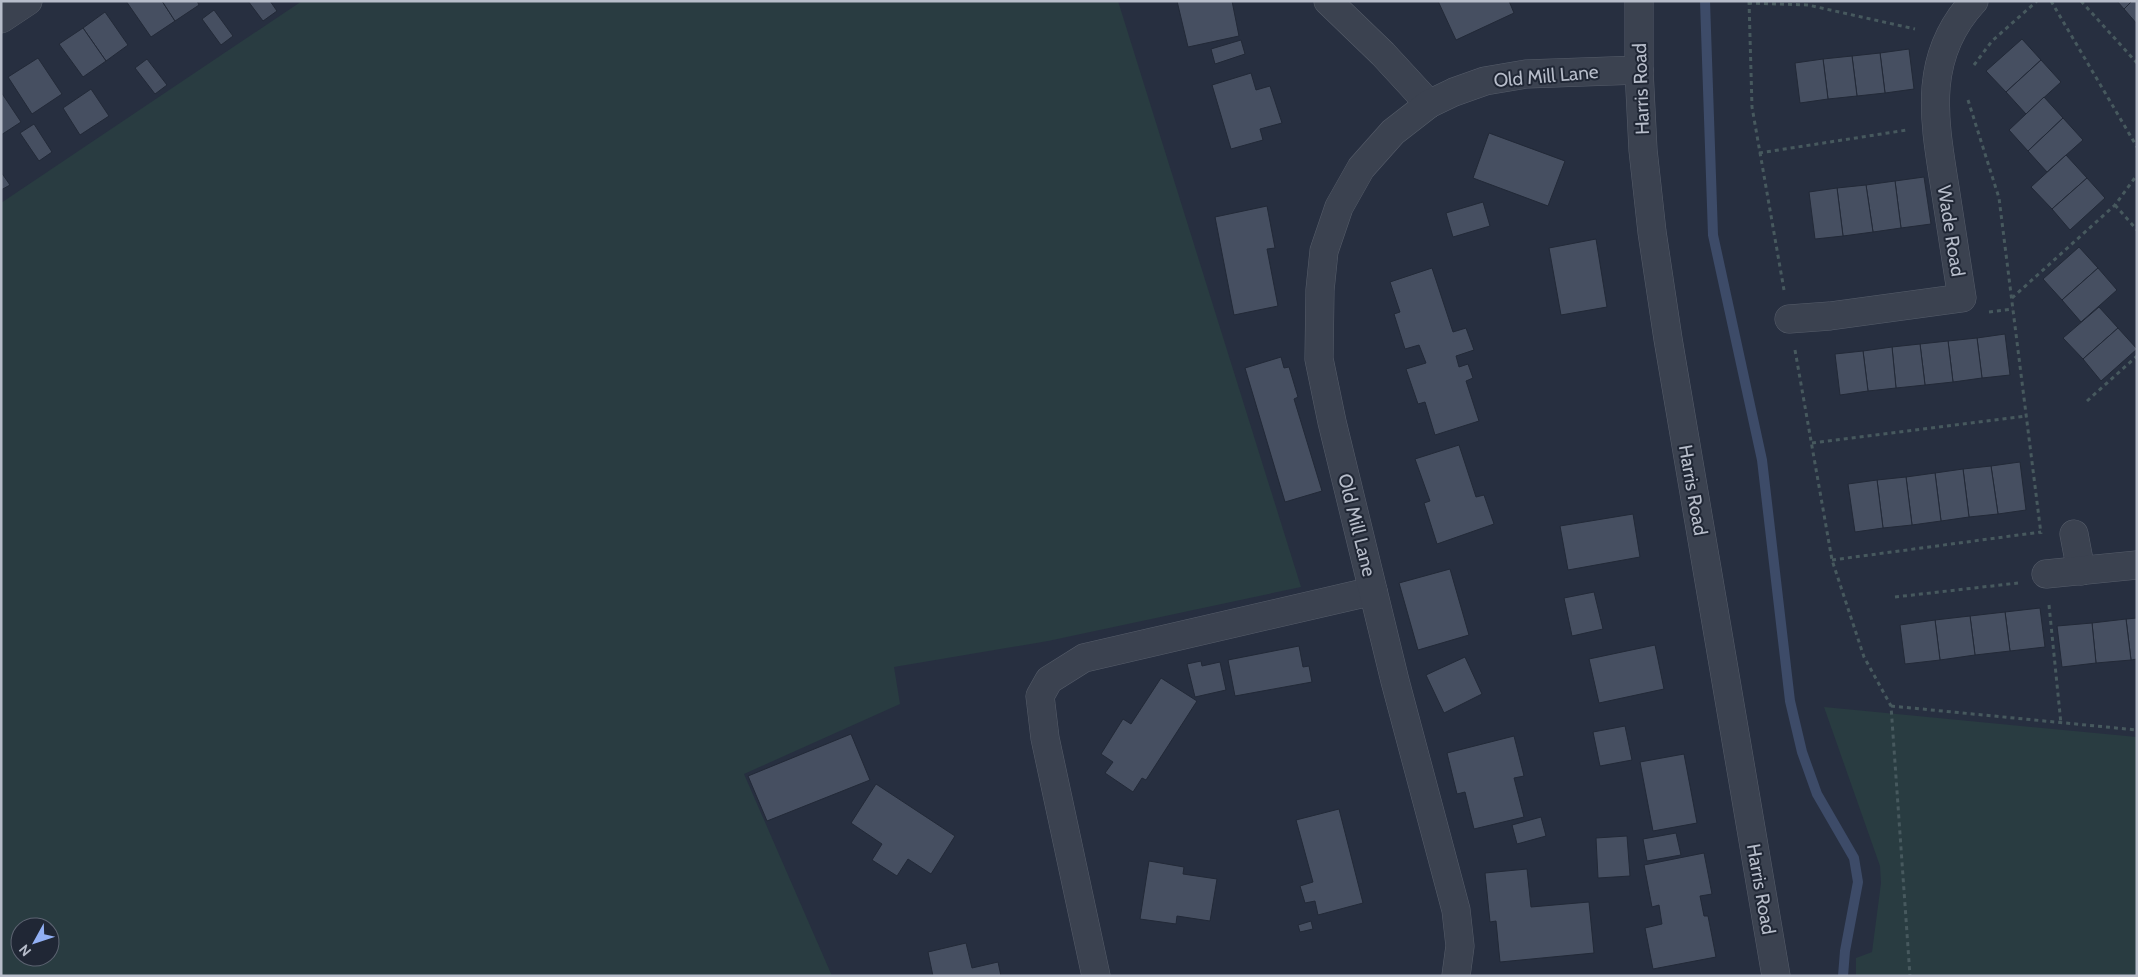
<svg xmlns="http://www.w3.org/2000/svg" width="2138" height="977" viewBox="0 0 2138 977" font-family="Cabin,sans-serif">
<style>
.green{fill:#293c41;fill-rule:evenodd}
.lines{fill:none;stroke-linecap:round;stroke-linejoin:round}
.stream{stroke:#3d4b68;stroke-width:10}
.building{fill:#464f61;stroke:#222937}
.minor-casing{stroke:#565d6a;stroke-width:29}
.path{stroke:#47595e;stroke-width:3;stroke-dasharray:4 4;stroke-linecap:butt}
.minor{stroke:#3b4250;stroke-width:28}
.labels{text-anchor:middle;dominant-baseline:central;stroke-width:4;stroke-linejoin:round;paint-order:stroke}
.street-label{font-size:19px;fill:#b7bdca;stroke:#202735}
</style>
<rect width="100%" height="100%" fill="#272f40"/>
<g class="green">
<path d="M302,1H1118L1301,587L1048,641L894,667L900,704L744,774L832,976H1V203ZM20,927H50V957H20Z"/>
<polygon points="1824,707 2137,737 2137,976 1856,976 1856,958 1872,952 1881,883 1880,866"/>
</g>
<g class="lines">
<polyline class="stream" points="1705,1 1713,235 1762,460 1790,701 1802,752 1817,794 1854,858 1858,882 1845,951 1843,976"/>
</g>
<g class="building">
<polygon points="126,1 162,1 175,21 151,37"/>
<polygon points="162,1 197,1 199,5 175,21"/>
<polygon points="248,1 270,1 277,11 263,21"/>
<polygon points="1177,1 1232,1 1239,36 1188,47"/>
<polygon points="1438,1 1509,1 1514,13 1456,40"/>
<polygon points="2117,1 2132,1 2124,9"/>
<polygon points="2132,1 2137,1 2137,24 2124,9"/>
<polygon points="214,10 233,36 221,45 202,19"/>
<polygon points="105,12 128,45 106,61 83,28"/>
<polygon points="83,28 106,61 83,77 59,44"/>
<polygon points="2022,39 2041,60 2006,92 1986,71"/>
<polygon points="1241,40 1245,54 1215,64 1211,49"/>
<polygon points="1909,49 1914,89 1885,93 1880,53"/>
<polygon points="1880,53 1885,93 1857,96 1852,56"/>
<polygon points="1852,56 1857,96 1828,99 1823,59"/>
<polygon points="38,58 62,94 32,114 8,77"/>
<polygon points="147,59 167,85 155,94 135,68"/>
<polygon points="1823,59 1828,99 1800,103 1795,63"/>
<polygon points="2041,60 2061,82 2026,114 2006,92"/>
<polygon points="1251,73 1256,90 1270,86 1282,123 1260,129 1263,140 1231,149 1212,85"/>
<polygon points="91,89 109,116 80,135 63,108"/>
<polygon points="1,92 21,122 1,135"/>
<polygon points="2044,97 2063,118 2028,151 2009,130"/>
<polygon points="2063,118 2083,140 2047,172 2028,151"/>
<polygon points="34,124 52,152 39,161 20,133"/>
<polygon points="1489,133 1565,161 1548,206 1473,178"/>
<polygon points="2066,155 2087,178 2052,209 2031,187"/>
<polygon points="1,172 10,185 1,190"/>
<polygon points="1924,177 1931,224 1901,228 1895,181"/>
<polygon points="2087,178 2105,198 2070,230 2052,209"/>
<polygon points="1895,181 1901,228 1873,232 1866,185"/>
<polygon points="1866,185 1873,232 1843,236 1837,188"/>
<polygon points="1837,188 1843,236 1815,239 1809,192"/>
<polygon points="1483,202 1490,226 1453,237 1446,213"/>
<polygon points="1267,206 1275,248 1267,249 1278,306 1234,315 1215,217"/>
<polygon points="1596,239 1607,307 1561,315 1549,248"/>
<polygon points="2079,247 2098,268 2062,300 2043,279"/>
<polygon points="1432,268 1453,332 1466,328 1474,350 1456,356 1459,367 1468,364 1473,378 1466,381 1479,421 1435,435 1425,402 1418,404 1406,369 1426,363 1419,345 1405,349 1394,314 1400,312 1390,282"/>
<polygon points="2098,268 2117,290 2081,322 2062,300"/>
<polygon points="2099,307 2118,328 2083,359 2063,338"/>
<polygon points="2118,328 2137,349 2101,381 2083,359"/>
<polygon points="2005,334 2010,375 1982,378 1977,338"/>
<polygon points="1977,338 1982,378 1953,382 1948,341"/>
<polygon points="1948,341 1953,382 1925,385 1920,344"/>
<polygon points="1920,344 1925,385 1896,388 1892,347"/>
<polygon points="1892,347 1896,388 1868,391 1863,351"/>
<polygon points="1863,351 1868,391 1840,395 1835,354"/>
<polygon points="1281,357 1284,368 1289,367 1298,397 1294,399 1322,491 1285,502 1245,368"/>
<polygon points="1459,445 1476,497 1484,495 1494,524 1437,544 1424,503 1430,501 1415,459"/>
<polygon points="2020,462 2026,510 1998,514 1991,466"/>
<polygon points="1991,466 1998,514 1969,517 1963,469"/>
<polygon points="1963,469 1969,517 1941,521 1935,473"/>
<polygon points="1935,473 1941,521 1912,525 1906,477"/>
<polygon points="1906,477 1912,525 1883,528 1877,480"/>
<polygon points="1877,480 1883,528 1855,532 1848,484"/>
<polygon points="1633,514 1640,557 1568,570 1560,526"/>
<polygon points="1450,569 1469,635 1418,650 1399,583"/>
<polygon points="1594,592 1603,629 1572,636 1564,598"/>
<polygon points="2040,608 2045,647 2010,651 2005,612"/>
<polygon points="2005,612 2010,651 1975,655 1970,616"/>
<polygon points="1970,616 1975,655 1940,660 1935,620"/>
<polygon points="2137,618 2137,659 2131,660 2126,619"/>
<polygon points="2126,619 2131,660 2096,663 2092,623"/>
<polygon points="1935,620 1940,660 1905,664 1900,625"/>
<polygon points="2092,623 2096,663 2062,667 2057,626"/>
<polygon points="1655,645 1664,689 1599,703 1589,659"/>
<polygon points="1299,646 1303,667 1309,666 1312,682 1235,696 1228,660"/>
<polygon points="1465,657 1482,694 1444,713 1426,675"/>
<polygon points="1201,661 1202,666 1220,662 1226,690 1195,697 1187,664"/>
<polygon points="1161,678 1197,701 1146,780 1142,778 1133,792 1105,773 1113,762 1101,754 1123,719 1131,724"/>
<polygon points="1625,726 1632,760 1600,766 1593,732"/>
<polygon points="851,734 870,780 767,821 748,776"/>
<polygon points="1514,736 1524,776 1514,778 1524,817 1474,829 1465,792 1457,794 1447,753"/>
<polygon points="1684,754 1697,823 1653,831 1640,762"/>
<polygon points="876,784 955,836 931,874 908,859 897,876 872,860 882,844 851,823"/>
<polygon points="1339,809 1363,903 1318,915 1315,901 1305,903 1300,886 1313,882 1296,820"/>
<polygon points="1541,817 1546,836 1517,844 1512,825"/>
<polygon points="1676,833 1681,855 1647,861 1643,839"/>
<polygon points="1627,836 1630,876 1598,878 1596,838"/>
<polygon points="1704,853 1712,894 1700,896 1704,916 1708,916 1716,957 1653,969 1645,928 1662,924 1659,905 1652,907 1644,865"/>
<polygon points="1149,861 1184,867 1183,874 1217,879 1210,921 1177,916 1176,924 1140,919"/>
<polygon points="1527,869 1531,907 1589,902 1594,953 1500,962 1496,921 1490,922 1485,873"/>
<polygon points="1311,921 1313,929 1300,932 1298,925"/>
<polygon points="966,943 972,968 998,962 1001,976 933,976 928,952"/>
</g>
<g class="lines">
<defs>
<g id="minor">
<polyline points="1328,1 1383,54 1429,104"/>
<polyline points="1639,1 1639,70 1643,150 1652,232 1668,339 1776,976"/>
<polyline points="1,19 28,1"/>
<path d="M1789,319L1830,316L1962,298C1956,261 1951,225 1945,188C1934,119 1922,57 1974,1"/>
<polyline points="2074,534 2081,571"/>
<polyline points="2046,574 2137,565"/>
<polyline points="1096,976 1045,738 1040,696 1049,680 1084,658 1373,591"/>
<polyline points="1456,976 1460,946 1456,910 1395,681 1332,422 1319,359 1320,290 1324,251 1339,207 1361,168 1393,132 1429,104 1454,92 1485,81 1526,74 1639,70"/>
</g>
</defs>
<use href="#minor" class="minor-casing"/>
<g class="path">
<polyline points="1749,1 1752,107 1784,290"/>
<polyline points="2051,1 2137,147"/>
<polyline points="2081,1 2137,63"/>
<polyline points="1748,3 1808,5 1915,29"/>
<polyline points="1974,65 1992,41 2037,1"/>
<polyline points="1968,100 1999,198 2041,534"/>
<polyline points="1759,153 1907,130"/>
<polyline points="2115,205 2137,230"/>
<polyline points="2012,298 2115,205 2137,175"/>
<polyline points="1989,312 2013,309"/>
<polyline points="1795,350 1832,560 1864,657 1891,706 1910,976"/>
<polyline points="2087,401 2137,356"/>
<polyline points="1812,443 2027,416"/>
<polyline points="1832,560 2041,532"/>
<polyline points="1895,597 2018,583"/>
<polyline points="2049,605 2061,724"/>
<polyline points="1891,706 2137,730"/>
</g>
<use href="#minor" class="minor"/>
</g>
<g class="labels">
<g class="street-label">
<text transform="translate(1546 76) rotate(-5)">Old Mill Lane</text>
<text transform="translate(1641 89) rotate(-92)">Harris Road</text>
<text transform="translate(1951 231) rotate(81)">Wade Road</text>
<text transform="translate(1693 490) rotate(80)">Harris Road</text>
<text transform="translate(1357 525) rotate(76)">Old Mill Lane</text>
<text transform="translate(1761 889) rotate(80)">Harris Road</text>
</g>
</g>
<rect width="2138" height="977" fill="none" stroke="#b7bdca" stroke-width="5"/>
<g transform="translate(35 942) rotate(230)"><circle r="24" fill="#202735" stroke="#5c6371"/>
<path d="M0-4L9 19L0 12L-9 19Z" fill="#92b0f4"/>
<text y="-8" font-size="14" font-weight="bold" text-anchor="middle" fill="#b7bdca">N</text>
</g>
</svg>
